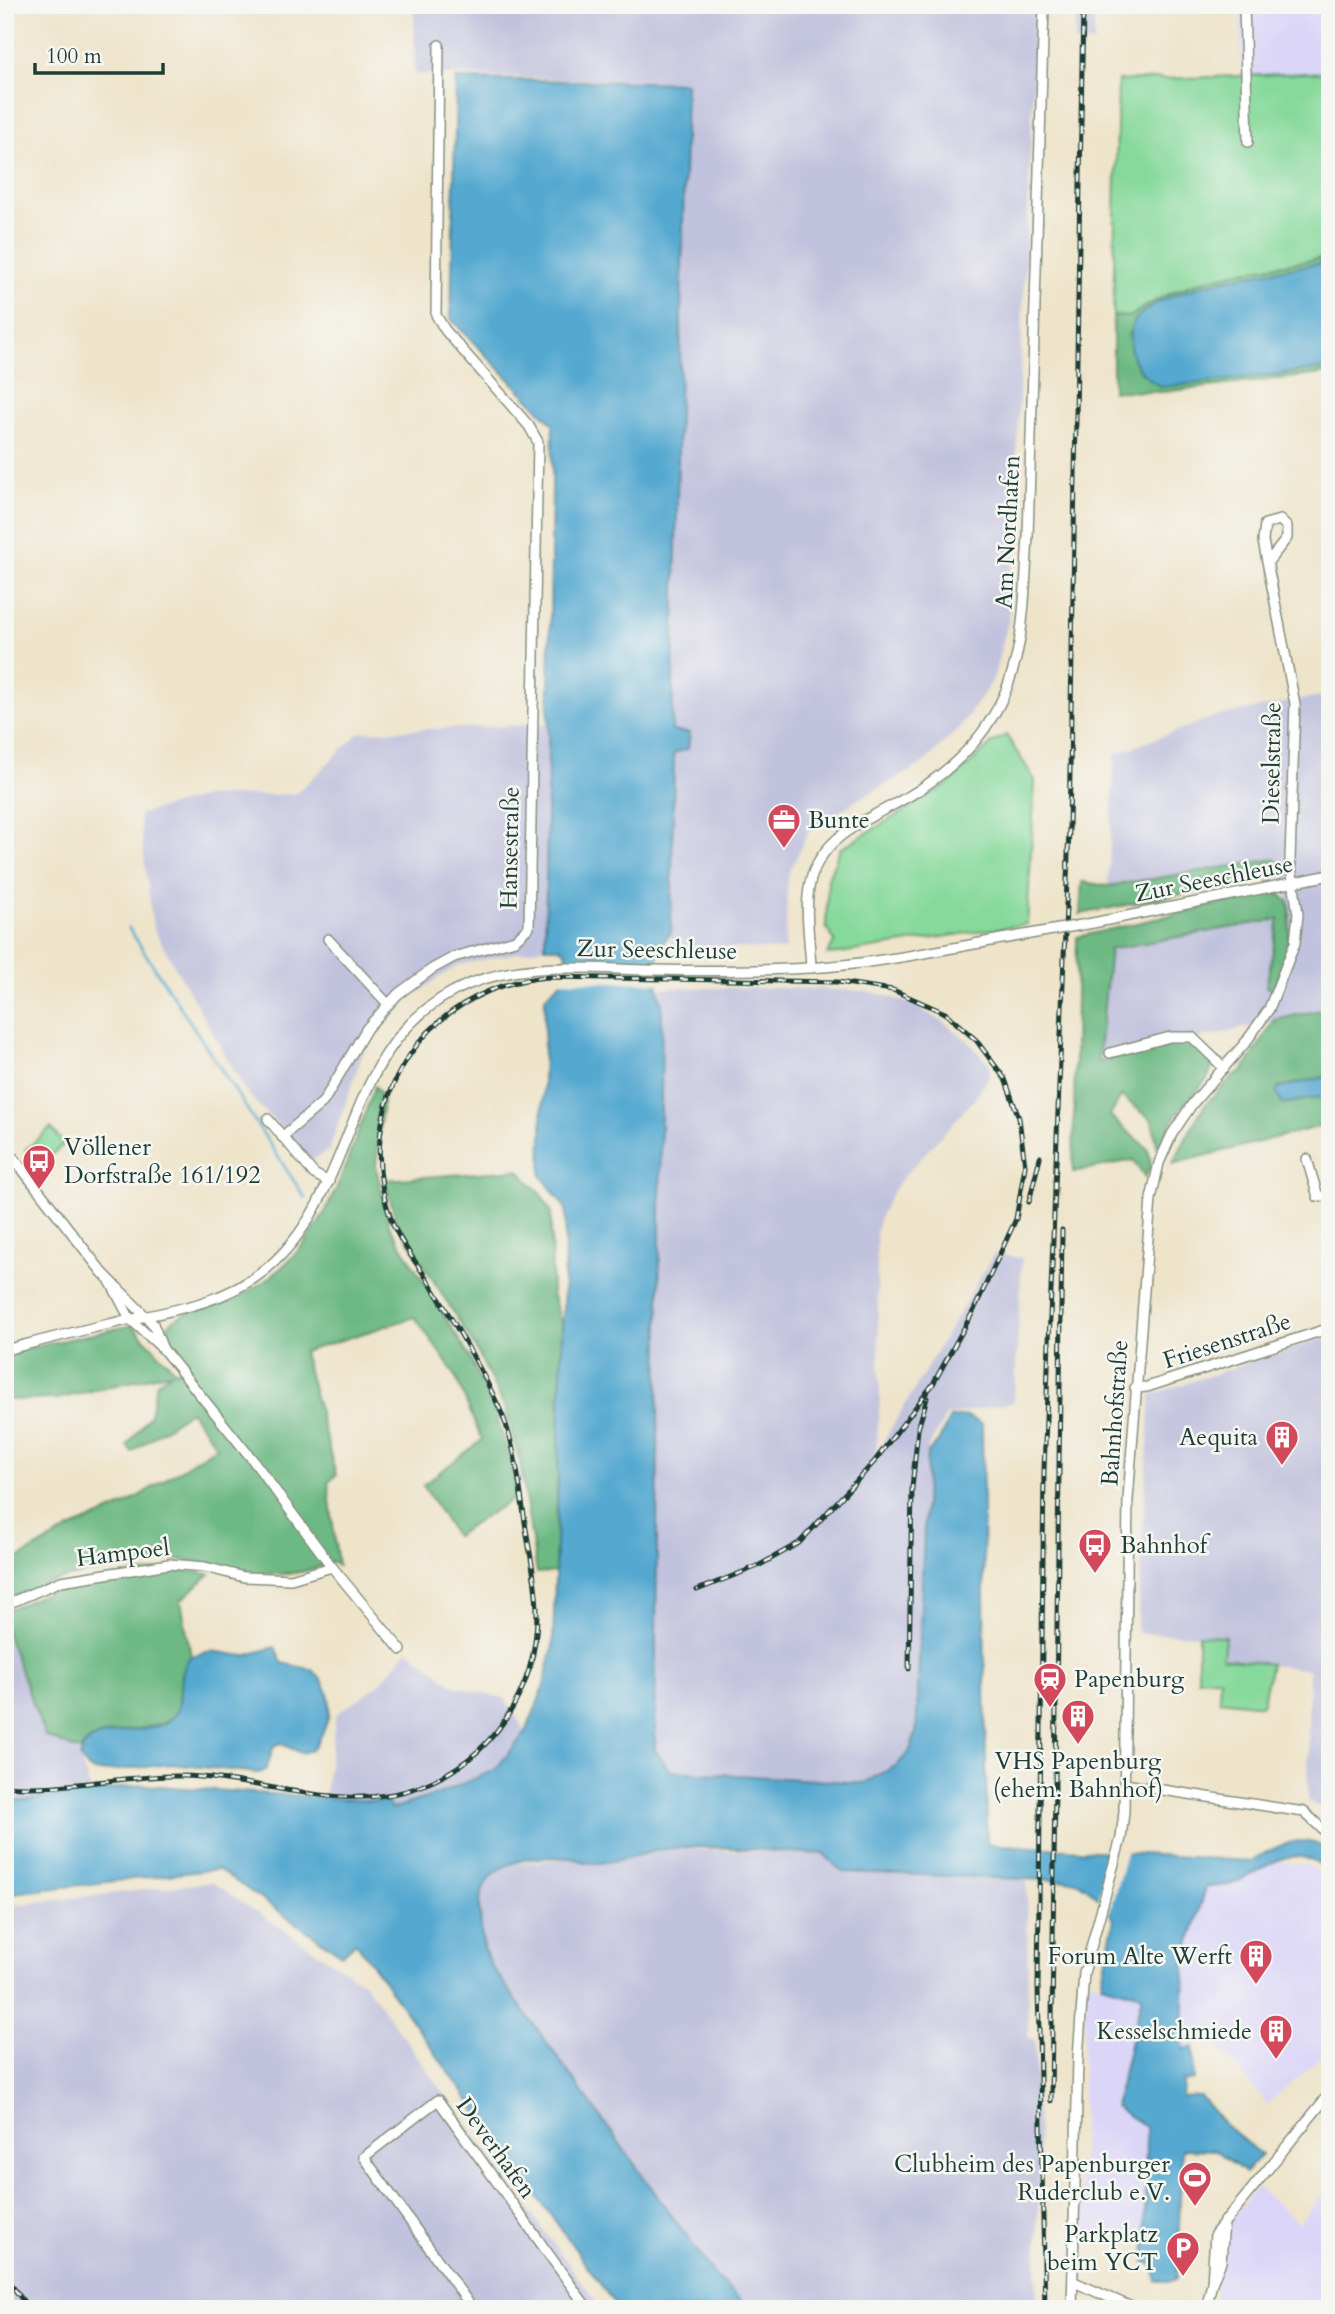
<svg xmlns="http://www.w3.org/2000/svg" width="1335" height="2314" viewBox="0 0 1335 2314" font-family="Cardo,serif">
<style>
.built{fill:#dbd6f7}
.industrial{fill:#c1c2dd}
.green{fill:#87d99b;stroke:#538b68;stroke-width:2}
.forest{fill:#6db983;stroke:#467b5c;stroke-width:2}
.water{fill:#54a9d0;stroke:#3a7382;stroke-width:2}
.pier{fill:#eee4ca}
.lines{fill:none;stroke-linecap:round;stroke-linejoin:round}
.stream{stroke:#54a9d0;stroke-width:2.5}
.minor-casing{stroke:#86907f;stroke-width:12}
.minor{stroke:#fff;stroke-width:9}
.rail-casing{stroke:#1f3d34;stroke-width:5}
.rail{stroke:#f6f6f2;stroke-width:2.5;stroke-dasharray:8;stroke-linecap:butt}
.minor-bridge-casing{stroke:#86907f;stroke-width:12;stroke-linecap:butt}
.minor-bridge{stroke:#fff;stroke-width:9}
.labels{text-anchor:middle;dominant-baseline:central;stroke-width:5;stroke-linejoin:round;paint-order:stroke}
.street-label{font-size:24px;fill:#1f3d34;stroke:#f6f6f2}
.poi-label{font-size:24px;fill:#1f3d34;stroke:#f6f6f2;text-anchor:end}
</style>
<rect width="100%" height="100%" fill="#f6f6f2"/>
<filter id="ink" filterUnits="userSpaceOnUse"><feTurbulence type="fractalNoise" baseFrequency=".0143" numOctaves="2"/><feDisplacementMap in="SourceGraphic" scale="14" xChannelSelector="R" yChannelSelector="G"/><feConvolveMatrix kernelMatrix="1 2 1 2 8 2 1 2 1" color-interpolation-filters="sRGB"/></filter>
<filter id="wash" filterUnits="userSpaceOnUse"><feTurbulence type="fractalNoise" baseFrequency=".00686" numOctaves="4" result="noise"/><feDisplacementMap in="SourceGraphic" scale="28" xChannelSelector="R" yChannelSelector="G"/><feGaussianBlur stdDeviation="1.57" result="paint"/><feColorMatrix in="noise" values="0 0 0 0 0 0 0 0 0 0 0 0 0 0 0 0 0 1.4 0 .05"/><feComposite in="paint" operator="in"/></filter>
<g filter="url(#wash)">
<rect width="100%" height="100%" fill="#eee4ca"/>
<g class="built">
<polygon points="1240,5 1330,5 1330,72 1242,76"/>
<polygon points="1280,1859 1283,1863 1309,1865 1330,1882 1330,2046 1314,2064 1267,2104 1207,2033 1193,2047 1183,2049 1185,1959 1206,1887 1231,1885"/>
<polygon points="1087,1980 1142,1994 1115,2106 1146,2127 1145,2236 1081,2231 1083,2057"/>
<polygon points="1257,2187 1299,2223 1322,2195 1330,2201 1330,2309 1213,2309 1222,2237 1230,2219"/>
</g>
<g class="industrial">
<polygon points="414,5 1037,5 1009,618 993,680 960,727 922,764 857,800 808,832 788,875 785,950 671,945 674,753 689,733 672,731 686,83 415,74"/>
<polygon points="1076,5 1094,5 1094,43 1075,43"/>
<polygon points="1330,694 1330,1008 1098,1062 1110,949 1279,919 1266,986 1289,949 1291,919 1284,868 1275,859 1108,886 1115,754 1214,717"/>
<polygon points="551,724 545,947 457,965 408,999 365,1047 329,1150 312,1160 247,1093 153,928 139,814 205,797 296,794 360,732"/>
<polygon points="657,988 795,988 866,991 884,995 913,1005 943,1022 967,1040 990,1065 989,1077 973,1101 897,1184 881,1213 876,1232 880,1398 876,1454 994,1254 1022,1258 1014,1402 946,1416 928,1447 914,1742 896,1766 864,1783 670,1771 655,1750 662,1004"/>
<polygon points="1330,1336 1330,1808 1326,1810 1308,1801 1309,1670 1223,1658 1225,1636 1137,1633 1151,1395"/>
<polygon points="5,1629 45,1736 77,1750 91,1792 5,1803"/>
<polygon points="408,1649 454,1686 504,1698 526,1732 495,1770 439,1794 391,1809 387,1802 324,1799 336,1714 379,1685"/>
<polygon points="674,1849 823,1854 842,1873 1027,1880 1028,2039 1035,2040 1039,2169 1036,2309 750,2309 717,2277 491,1964 484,1952 481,1927 482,1890 493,1874 510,1864 568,1859 596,1864"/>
<polygon points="212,1882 365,1984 601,2309 5,2309 5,1906"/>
</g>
<g class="green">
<path d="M1330,72V257C1262,268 1186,274 1130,317L1113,316L1118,81Z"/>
<polygon points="1006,735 1035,780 1027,924 827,955 835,941 826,927 828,878 840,849 949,784 993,742"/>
<polygon points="51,1128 64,1144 38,1166 25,1150"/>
<polygon points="1198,1635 1225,1636 1223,1658 1271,1664 1262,1705 1219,1700 1220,1678 1198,1679"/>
</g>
<g class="forest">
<path d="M1330,257V262C1278,271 1178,281 1139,316C1134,321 1131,329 1128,335L1268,376L1330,368V373L1163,392L1113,391V316L1130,317C1187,274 1262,268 1330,257Z"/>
<polygon points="1275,859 1284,868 1285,874 1080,914 1082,882 1108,886"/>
<path d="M1270,892L1280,894L1289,902C1293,934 1285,959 1274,989L1266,987L1279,919L1110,949L1098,1062L1192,1040L1208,1058L1212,1068L1207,1079L1177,1113L1158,1149L1152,1120L1121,1096L1110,1116L1148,1149L1151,1166L1145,1177L1133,1160L1073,1172L1077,937Z"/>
<polygon points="1330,1008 1330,1076 1278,1087 1282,1104 1330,1095 1330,1124 1172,1164 1203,1107 1232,1077 1242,1072 1275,1020"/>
<path d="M375,1086L383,1098L376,1166L389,1225L469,1356L495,1413L512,1466L516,1497L455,1536L423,1485L482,1440L455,1375L415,1317L303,1352L336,1475L328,1483L338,1566L332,1562C269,1591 231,1559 170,1560C154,1560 138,1565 122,1567C80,1574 44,1580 5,1601V1566L68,1530L125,1505L217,1446L190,1411L132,1452L127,1446L150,1415L157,1382L172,1372L57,1399L5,1400V1353L132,1325L175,1371L183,1367L167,1346L166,1328C182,1306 215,1311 238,1298C329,1249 340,1175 375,1086Z"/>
<polygon points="518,1170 540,1193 551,1211 552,1293 562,1326 555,1572 537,1573 520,1462 505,1408 474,1345 396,1221 385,1180"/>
<path d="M171,1569L210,1574L181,1600L191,1656L181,1675L178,1712C152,1739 97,1722 80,1751L45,1736L5,1629V1611L65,1585Z"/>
</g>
<g class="water">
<path d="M456,79L686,83L672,731L690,733L688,749L674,753L671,933C653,951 654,980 662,1004L655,1750L670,1771L864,1783L896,1766L909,1752L916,1734L927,1454L938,1442L950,1418L967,1416L982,1424L987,1844L1251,1861C1276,1846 1304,1830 1330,1852V1873C1290,1838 1273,1867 1234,1883C1226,1887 1215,1886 1206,1887L1185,1959L1183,2049L1193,2047L1194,2080L1183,2081L1182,2097L1200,2096L1224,2124L1261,2155L1245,2173L1216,2150L1182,2149L1177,2278L1172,2281H1156L1154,2264L1145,2262L1146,2127L1115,2107L1142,1995L1101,1984L1114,1919L1095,1894L1077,1881L842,1872L824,1854C775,1852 723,1845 674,1848C648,1850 621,1863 595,1863C586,1863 578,1859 569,1858C528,1855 477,1861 480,1913C481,1931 482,1948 490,1964L716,2277L749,2309H618L356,1942L342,1955L218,1869L5,1894V1803L142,1785L387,1802L391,1809L439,1794L495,1770L526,1732L543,1689L553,1646L566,1209L541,1175L545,997L561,982L567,953L560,947H545L553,424L451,319Z"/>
<path d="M1330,262V368L1162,387C1145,378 1133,367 1130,347C1129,336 1130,325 1138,317C1172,282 1281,270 1330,262Z"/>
<polygon points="1330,1076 1330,1095 1282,1104 1276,1091 1278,1088"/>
<path d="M275,1647L282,1663L313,1670C339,1695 331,1724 312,1750L301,1753L280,1743L274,1746L266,1770L259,1773L171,1764L99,1772L90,1770L80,1759C81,1725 142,1735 164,1724C192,1709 172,1677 191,1656L211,1651L244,1656Z"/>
</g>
<g class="pier">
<polygon points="562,960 661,961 660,983 557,981"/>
<polygon points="1112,1849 1127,1850 1108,1917 1097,1903"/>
</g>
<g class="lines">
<polyline class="stream" points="128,927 305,1198"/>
</g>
</g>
<g filter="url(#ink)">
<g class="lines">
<defs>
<g id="minor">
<polyline points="1244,5 1248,142"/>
<polyline points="1093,923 1330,875"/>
<polyline points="328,939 387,1003"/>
<path d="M811,968C810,941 804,910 810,883C822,830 878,817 919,790C948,771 975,747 993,716C1026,662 1024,597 1028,536L1044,5"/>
<polyline points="1110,1053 1170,1037 1192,1037 1224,1068"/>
<polyline points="268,1119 314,1174 329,1182"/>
<polyline points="282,1137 323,1102 367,1028 398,994 432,969 454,957 515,940 529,927 538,442 529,426 445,330 436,315 439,45"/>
<polyline points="5,1147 102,1272 153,1324 162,1347"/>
<polyline points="1307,1159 1318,1197 1330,1195"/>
<polyline points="110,1281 130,1319 163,1349 252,1459 332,1567 401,1650"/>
<path d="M5,1350C40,1341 74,1332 109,1324C163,1312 221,1306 265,1270C359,1193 340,1051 454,991C515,959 587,969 653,970C705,971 756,971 808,968C877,964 945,949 1013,937"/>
<polyline points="1135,1388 1147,1387 1330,1328"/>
<polyline points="5,1605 61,1581 169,1564 205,1567 244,1577 291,1579 332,1567"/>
<polyline points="1124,1784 1304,1812 1330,1836"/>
<polyline points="1074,2282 1136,2309"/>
<polyline points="1212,2283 1221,2262 1224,2221"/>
<polyline points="473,2309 364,2157 438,2100 588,2309"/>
<polyline points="1072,2309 1078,2058 1084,1973 1121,1838 1124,1812 1128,1499 1151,1199 1159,1163 1172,1134 1193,1103 1246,1042 1269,1009 1295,943 1298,914 1290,860 1295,704 1263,541 1265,524 1280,520 1287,527 1287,538 1268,562"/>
<polyline points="1206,2309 1212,2283 1215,2234 1330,2093"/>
</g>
</defs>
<use href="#minor" class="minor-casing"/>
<use href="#minor" class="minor"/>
<defs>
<g id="rail">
<polyline points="1029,1202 1040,1157"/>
<polyline points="909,1669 912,1488 918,1429 927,1398"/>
<path d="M5,1786C64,1791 122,1775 181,1776C258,1777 343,1815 419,1787C493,1759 537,1691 537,1613C537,1583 529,1551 525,1522C519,1483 515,1440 498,1405C478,1362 454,1322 429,1282C417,1263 400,1243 392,1222C348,1105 423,988 547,977L838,982L893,990L945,1013L976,1040L1005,1079L1019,1118L1025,1166L1016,1219L974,1310L933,1384L874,1462L799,1543L758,1566L697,1590"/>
<polyline points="1051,2101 1062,1230"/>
<polyline points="5,2276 29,2309"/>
<polyline points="1045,2309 1038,1986 1044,1470 1069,829 1083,5"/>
</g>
</defs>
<use href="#rail" class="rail-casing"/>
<use href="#rail" class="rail"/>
<defs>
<polyline id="minor-bridge" points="1013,937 1093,923"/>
</defs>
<use href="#minor-bridge" class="minor-bridge-casing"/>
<use href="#minor-bridge" class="minor-bridge"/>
</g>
</g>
<defs>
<symbol id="office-pin" viewBox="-11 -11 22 30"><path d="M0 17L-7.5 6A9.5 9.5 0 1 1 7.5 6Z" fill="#d1495b" stroke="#f6f6f2"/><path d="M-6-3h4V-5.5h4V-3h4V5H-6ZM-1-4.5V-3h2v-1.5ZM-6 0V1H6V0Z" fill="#fff"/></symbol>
<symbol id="bus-pin" viewBox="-11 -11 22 30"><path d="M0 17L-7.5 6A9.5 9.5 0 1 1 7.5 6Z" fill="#d1495b" stroke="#f6f6f2"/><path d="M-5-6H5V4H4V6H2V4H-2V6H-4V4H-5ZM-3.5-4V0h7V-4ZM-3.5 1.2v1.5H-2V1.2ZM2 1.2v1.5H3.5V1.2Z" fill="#fff"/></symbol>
<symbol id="building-pin" viewBox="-11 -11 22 30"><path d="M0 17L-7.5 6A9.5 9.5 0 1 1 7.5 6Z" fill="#d1495b" stroke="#f6f6f2"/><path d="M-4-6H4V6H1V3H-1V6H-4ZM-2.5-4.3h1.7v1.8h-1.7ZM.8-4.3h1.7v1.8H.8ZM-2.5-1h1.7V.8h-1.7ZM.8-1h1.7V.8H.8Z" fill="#fff"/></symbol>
<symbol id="station-pin" viewBox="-11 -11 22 30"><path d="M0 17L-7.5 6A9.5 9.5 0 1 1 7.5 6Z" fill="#d1495b" stroke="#f6f6f2"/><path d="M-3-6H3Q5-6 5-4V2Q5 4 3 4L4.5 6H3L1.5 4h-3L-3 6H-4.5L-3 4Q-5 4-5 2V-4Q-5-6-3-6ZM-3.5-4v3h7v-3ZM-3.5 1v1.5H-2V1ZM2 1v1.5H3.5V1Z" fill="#fff"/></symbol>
<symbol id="stadium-pin" viewBox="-11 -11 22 30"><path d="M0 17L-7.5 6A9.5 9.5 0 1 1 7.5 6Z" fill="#d1495b" stroke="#f6f6f2"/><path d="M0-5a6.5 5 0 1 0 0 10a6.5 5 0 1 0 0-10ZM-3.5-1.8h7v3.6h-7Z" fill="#fff"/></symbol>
<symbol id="parking-pin" viewBox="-11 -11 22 30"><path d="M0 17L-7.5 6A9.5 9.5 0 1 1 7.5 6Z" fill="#d1495b" stroke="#f6f6f2"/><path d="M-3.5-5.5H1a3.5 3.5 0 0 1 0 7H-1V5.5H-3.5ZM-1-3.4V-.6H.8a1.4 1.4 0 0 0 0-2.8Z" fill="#fff"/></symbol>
</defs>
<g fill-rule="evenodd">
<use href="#office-pin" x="765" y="801" width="38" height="52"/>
<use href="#bus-pin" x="20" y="1142" width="38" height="52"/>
<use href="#building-pin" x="1263" y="1418" width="38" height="52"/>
<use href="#bus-pin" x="1076" y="1526" width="38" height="52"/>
<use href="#station-pin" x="1031" y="1660" width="38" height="52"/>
<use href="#building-pin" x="1059" y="1697" width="38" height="52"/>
<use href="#building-pin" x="1237" y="1937" width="38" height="52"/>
<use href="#building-pin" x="1257" y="2012" width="38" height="52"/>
<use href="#stadium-pin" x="1176" y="2159" width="38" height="52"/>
<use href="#parking-pin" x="1164" y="2229" width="38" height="52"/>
</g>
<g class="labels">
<g class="street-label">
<text transform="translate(1008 532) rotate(-87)">Am Nordhafen</text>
<text transform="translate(1272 763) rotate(-89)">Dieselstraße</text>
<text transform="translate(510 848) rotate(-89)">Hansestraße</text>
<text transform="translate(1214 879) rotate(-11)">Zur Seeschleuse</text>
<text transform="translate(657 950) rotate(1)">Zur Seeschleuse</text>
<text transform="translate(1227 1341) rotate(-18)">Friesenstraße</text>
<text transform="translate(1115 1413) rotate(-86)">Bahnhofstraße</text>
<text transform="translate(123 1553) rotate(-7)">Hampoel</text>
<text transform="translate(496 2148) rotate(54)">Deverhafen</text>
</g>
<g class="poi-label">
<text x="808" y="820" text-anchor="start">Bunte</text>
<text x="64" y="1147" text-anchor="start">Völlener<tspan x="64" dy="28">Dorfstraße 161/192</tspan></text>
<text x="1258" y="1437">Aequita</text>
<text x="1120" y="1545" text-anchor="start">Bahnhof</text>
<text x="1074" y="1679" text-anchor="start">Papenburg</text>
<text x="1078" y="1761" text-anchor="middle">VHS Papenburg<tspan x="1078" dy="28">(ehem. Bahnhof)</tspan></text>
<text x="1232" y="1956">Forum Alte Werft</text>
<text x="1252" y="2031">Kesselschmiede</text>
<text x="1170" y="2164">Clubheim des Papenburger<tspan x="1170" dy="28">Ruderclub e.V.</tspan></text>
<text x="1158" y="2234">Parkplatz<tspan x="1158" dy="28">beim YCT</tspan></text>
</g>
</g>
<rect width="1335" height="2314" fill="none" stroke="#f6f6f2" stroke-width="28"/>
<path d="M35 63v10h128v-10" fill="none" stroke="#1f3d34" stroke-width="3.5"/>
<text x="46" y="63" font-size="21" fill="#1f3d34" stroke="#f6f6f2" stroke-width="5" paint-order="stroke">100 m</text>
</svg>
